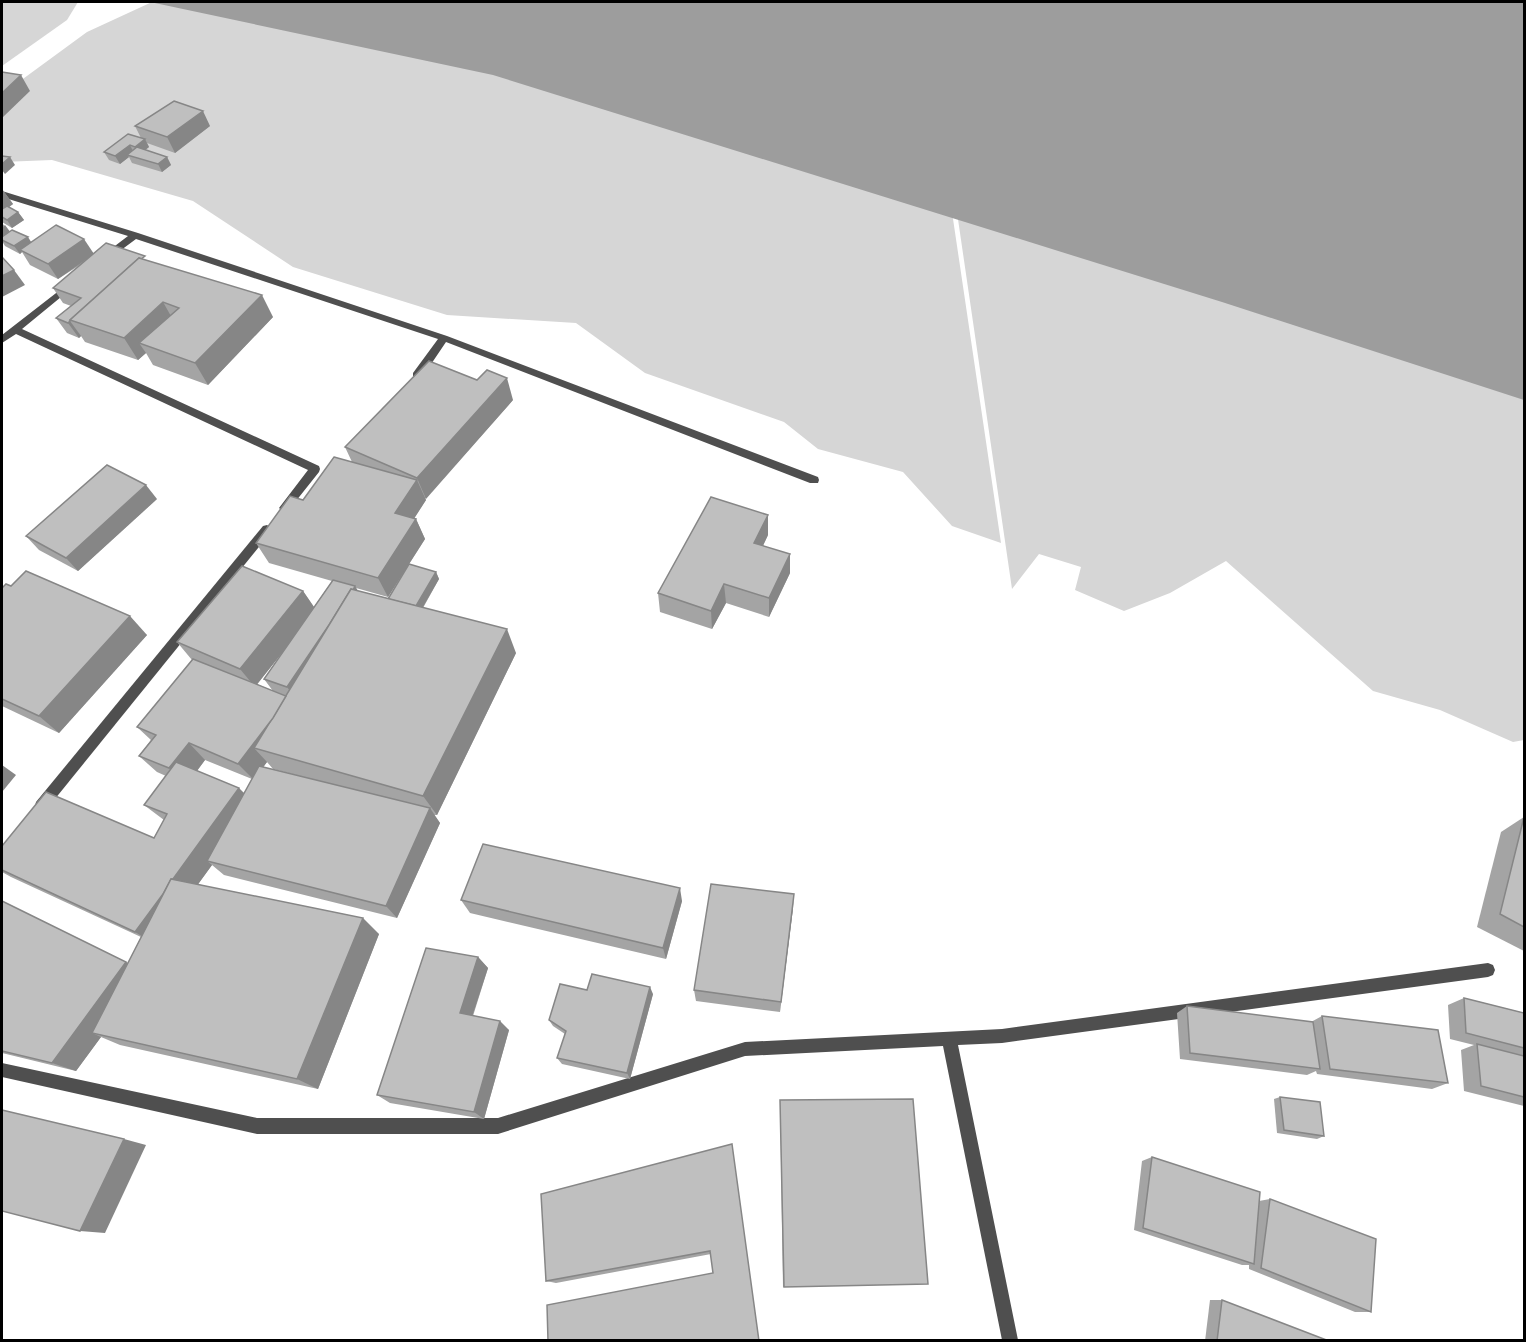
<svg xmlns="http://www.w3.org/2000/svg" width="1526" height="1342" viewBox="0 0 1526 1342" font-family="'Exo 2',sans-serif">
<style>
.green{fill:#d6d6d6}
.water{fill:#9d9d9d}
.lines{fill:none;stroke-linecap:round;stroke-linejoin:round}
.minor{fill:#4f4f4f;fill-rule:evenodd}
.wall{fill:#a4a4a4;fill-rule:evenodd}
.shaded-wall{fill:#868686}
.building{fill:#bfbfbf;stroke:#868686;stroke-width:1.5}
</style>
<rect width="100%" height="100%" fill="#fff"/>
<g class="green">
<polygon points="2,2 78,2 67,20 2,66"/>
<polygon points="152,2 327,2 948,185 1001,543 952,526 903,472 818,449 784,422 645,373 576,323 447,315 293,267 193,201 52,160 2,162 2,107 16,84 87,32"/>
<polygon points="953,185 1524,342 1524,740 1513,742 1440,710 1373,691 1226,561 1170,593 1124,611 1075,590 1081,567 1039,554 1012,589"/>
</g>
<polygon class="water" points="150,2 1524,2 1524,400 1222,302 493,75"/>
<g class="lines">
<g class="minor">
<polygon points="2,191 138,233 447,336 818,477 819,480 818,483 810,483 446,342 421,379 413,379 413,373 438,339 136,239 109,259 103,259 103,255 128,236 2,197"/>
<polygon points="69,283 72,284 72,288 22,329 319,466 320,469 319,472 288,511 284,512 279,508 308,470 16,334 2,343 2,335"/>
<polygon points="267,525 273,529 271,532 46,810 41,812 36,810 35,806 36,802 263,526"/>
<polygon points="1488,963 1493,965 1495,970 1493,975 1488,977 1002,1043 958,1045 1018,1340 1002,1340 943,1046 745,1056 498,1134 257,1134 2,1077 2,1063 257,1118 498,1118 745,1042 1002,1029"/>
</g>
</g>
<g class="wall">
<polygon points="135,126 210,126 175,153 147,143 149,147 145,150 167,157 171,165 162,172 132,163 129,157 120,164 109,160 104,152 141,138"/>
<polygon points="2,189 13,204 9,207 18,212 24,220 12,228 2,222"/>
<polygon points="2,223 10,232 31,242 94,253 148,261 273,317 208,385 153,365 146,353 138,360 85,342 81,336 79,338 67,333 56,318 71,306 63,303 53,288 83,263 58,279 30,265 22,252 20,254 5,246 2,241"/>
<path d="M513,400L425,499L426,500L414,518L416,519L425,539L388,597L356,588L358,591L388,599L436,572L439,579L423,608L516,653L437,815H434L440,823L397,918L224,875L212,865L198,884L379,934L318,1089L120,1045L101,1037L76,1071L2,1053V901L128,963L141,937L11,877L2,872V846L154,838L164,820L144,805L166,776L157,772L139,756L151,740L137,727L192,660L177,642L303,591L314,607L332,581L269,563L256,543L303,500L352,462L345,447ZM289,644L264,679L273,691L257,684ZM205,760L252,779L244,793L197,771ZM267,762L273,769L304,777L263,767Z"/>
<polygon points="157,499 78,571 39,550 26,536"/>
<polygon points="768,535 763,545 790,573 769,617 726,603 712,629 660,612 658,593"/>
<polygon points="2,588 147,635 59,733 2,706"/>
<polygon points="1524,817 1524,951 1477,927 1501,832"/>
<polygon points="461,900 682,901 666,959 470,913"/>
<polygon points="793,908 780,1012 696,1001 694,990"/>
<polygon points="478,957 488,968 473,1016 509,1030 484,1119 390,1103 377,1095"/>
<polygon points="587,990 653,994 630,1079 562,1064 557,1058 565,1034 553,1026 549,1020"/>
<polygon points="1464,998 1524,1013 1524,1106 1464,1091 1461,1050 1474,1045 1450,1039 1448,1005"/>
<polygon points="1187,1006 1311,1022 1322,1016 1448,1083 1432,1089 1317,1074 1316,1071 1307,1075 1180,1059 1177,1013"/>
<polygon points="1280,1097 1324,1136 1317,1139 1277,1133 1274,1099"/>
<polygon points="780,1100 928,1284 922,1284 783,1287"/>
<polygon points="732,1144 713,1273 711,1254 556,1283 546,1281"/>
<polygon points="1152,1157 1259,1201 1270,1199 1371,1312 1355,1312 1249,1269 1249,1265 1242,1265 1134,1230 1142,1161"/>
<polygon points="1210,1300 1222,1300 1329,1341 1205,1341"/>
</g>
<g class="shaded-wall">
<polygon points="21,75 30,91 2,118 2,93"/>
<polygon points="203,111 210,126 175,153 167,137"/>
<polygon points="145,139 149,147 139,155 135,147"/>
<polygon points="130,145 134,153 127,155 129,157 120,164 115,156"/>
<polygon points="10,157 15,165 5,174 2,170 2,164"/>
<polygon points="167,157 171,165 162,172 158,164"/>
<polygon points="2,189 13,204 2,212"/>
<polygon points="18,212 24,220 12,228 7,220"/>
<polygon points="5,225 11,233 2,239 2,228"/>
<polygon points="28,237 33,245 20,250 22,252 20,254 14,246"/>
<polygon points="84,239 94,254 58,279 48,264"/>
<polygon points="14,270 25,285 2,297 2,276"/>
<polygon points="262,295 273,317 208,385 195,363"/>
<polygon points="163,302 176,325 139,343 146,353 138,360 124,338"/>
<polygon points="70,321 81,336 79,338 68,323"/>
<polygon points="507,378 513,400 426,499 417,478"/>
<polygon points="417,480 426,500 405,533 395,513"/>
<polygon points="146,485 157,499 78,571 66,558"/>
<polygon points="768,515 768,535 755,563 754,543"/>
<polygon points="416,519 425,539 388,597 378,578"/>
<polygon points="790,554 790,573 769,617 769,598"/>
<polygon points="436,572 439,579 416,619 412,613"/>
<polygon points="724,584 726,603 712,629 711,611"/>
<polygon points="355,586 363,600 296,699 287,687"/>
<polygon points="303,591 316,610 255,687 240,669"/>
<polygon points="130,616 147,635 59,733 39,716"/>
<polygon points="507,629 516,653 437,815 423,796"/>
<polygon points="288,697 254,748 267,762 254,780 238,764"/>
<polygon points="189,743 205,760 187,784 169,768"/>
<polygon points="2,765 16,775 2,792"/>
<polygon points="239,788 255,804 207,861 212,865 155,944 135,932"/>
<polygon points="430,808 440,823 397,918 386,906"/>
<polygon points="680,888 682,901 666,959 663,948"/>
<polygon points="794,894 793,908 780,1012 781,1002"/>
<polygon points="363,918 379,934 318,1089 297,1079"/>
<polygon points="478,957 488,968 470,1023 460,1013"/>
<polygon points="126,962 147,973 92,1033 101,1037 76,1071 52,1063"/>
<polygon points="650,987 653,994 630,1079 627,1073"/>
<polygon points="500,1021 509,1030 484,1119 474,1112"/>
<polygon points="124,1139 146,1145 105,1233 80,1231"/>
</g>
<g class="building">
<polygon points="2,72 21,75 2,93"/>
<polygon points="174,101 203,111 167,137 135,126"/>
<polygon points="128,134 145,139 135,147 130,145 115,156 104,152"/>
<polygon points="137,147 167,157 158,164 127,155"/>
<polygon points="2,156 10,157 2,164"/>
<polygon points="7,206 18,212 7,220 2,217 2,209"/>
<polygon points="56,225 84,239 48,264 20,250"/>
<polygon points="12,230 28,237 14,246 2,240 2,237"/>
<polygon points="106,243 145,256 141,259 139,258 70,320 70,321 68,323 56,318 81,298 53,288"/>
<polygon points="2,257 14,270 2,276"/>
<polygon points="139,258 262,295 195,363 139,343 179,308 163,302 124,338 70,320"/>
<polygon points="429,361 477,380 487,370 507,378 417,478 345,447"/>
<polygon points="334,457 417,480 395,513 416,519 378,578 256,543 290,496 303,500"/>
<polygon points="107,465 146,485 66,558 26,536"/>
<polygon points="711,497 768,515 754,543 790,554 769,598 724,584 711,611 658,593"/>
<polygon points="409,564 436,572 416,606 388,599"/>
<polygon points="242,566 303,591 240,669 177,642"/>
<polygon points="26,571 130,616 39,716 2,699 2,588 6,584 11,586"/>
<polygon points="333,580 355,586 353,590 351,589 329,625 287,687 264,679"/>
<polygon points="351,589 507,629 423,796 254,748"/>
<polygon points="193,659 286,696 273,718 238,764 189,743 169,768 139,756 156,735 137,727"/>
<polygon points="176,762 239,788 173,879 171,879 163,894 135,932 2,870 2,846 46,792 154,838 167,814 144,805"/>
<polygon points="259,766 430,808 386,906 207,861"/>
<polygon points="1524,817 1524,927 1500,914"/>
<polygon points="483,844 680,888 663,948 461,900"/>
<polygon points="171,879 363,918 297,1079 92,1033"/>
<polygon points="711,884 794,894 781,1002 694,990"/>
<polygon points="2,901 126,962 52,1063 2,1051"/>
<polygon points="426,948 478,957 460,1013 500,1021 474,1112 377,1095"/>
<polygon points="592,974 650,987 627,1073 557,1058 566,1031 549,1020 560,984 587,990"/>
<polygon points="1464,998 1524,1013 1524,1048 1466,1033"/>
<polygon points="1187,1006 1313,1022 1320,1069 1190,1053"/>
<polygon points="1322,1016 1438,1030 1448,1083 1330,1069"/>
<polygon points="1477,1044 1524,1056 1524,1097 1481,1086"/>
<polygon points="1280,1097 1320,1102 1324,1136 1284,1130"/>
<polygon points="913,1099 928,1284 784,1287 780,1100"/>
<polygon points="2,1110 124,1139 80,1231 2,1211"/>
<polygon points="732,1144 759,1341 548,1341 547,1305 713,1273 710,1251 546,1281 541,1194"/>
<polygon points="1152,1157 1260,1192 1254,1264 1143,1228"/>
<polygon points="1270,1199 1376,1239 1371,1312 1261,1268"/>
<polygon points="1222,1300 1329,1341 1217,1341"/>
</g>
<rect width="1526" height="1342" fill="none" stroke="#000000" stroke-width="6"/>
</svg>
